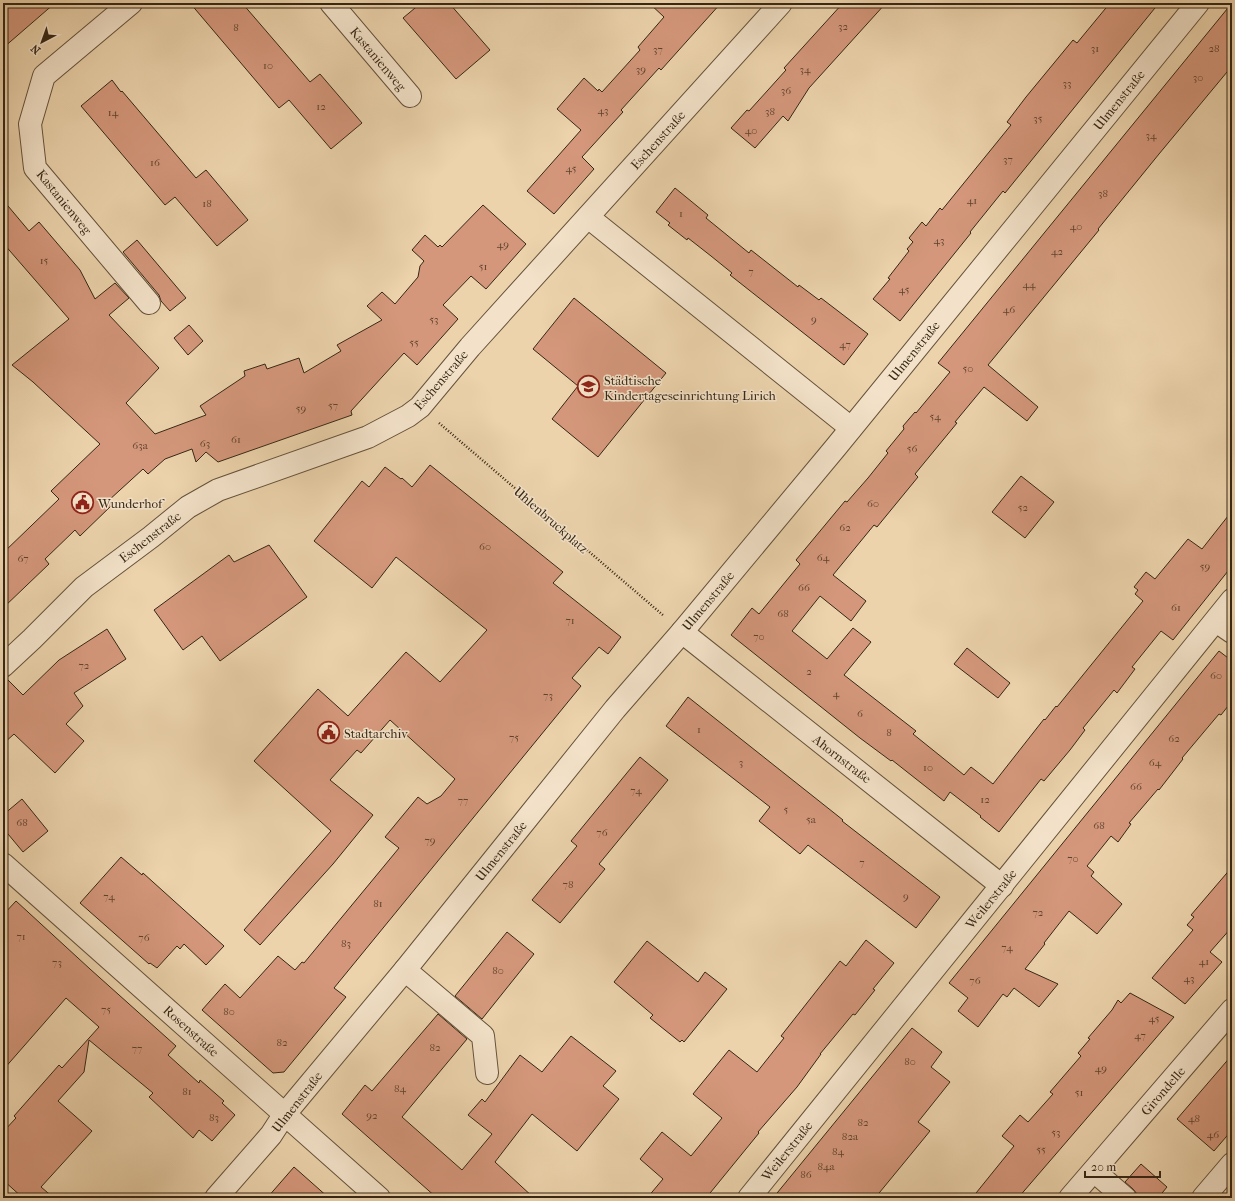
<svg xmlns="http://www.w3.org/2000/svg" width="1235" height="1201" viewBox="0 0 1235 1201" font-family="'IM FELL French Canon',serif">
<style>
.building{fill:#d4977b;stroke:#362715}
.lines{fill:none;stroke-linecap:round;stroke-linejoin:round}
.minor-casing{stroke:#64523b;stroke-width:24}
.path{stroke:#362715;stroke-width:2.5;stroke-dasharray:1 2;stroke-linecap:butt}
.minor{stroke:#f3e2c9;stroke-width:22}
.labels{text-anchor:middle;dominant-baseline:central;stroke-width:3;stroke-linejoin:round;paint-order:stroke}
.number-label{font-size:11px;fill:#5e432e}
.street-label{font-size:13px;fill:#362715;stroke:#f3e2c9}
.poi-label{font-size:13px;fill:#362715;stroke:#f3e2c9;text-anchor:start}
</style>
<rect width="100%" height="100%" fill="#ecd3ac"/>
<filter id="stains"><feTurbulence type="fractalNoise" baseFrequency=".005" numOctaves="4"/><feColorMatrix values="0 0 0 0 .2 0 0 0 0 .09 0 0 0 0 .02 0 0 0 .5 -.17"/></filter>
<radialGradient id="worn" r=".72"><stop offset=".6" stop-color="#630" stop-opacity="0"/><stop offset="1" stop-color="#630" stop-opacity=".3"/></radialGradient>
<g class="building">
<polygon points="3,3 55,3 3,48"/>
<polygon points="190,3 242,3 310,82 320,74 362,123 331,149 289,100 279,108"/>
<polygon points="421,3 449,3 490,50 456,79 403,18"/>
<polygon points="649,3 721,3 661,70 659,68 621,110 623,112 582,157 594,169 554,214 527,191 581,130 557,109 584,78 598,91 599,89 602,92 640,50 638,47 664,17"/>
<polygon points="843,3 886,3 809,88 788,121 783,116 755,148 731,128 747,110 749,111 768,90 786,70 784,68"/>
<polygon points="1110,3 1159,3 1005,193 1003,191 970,232 971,233 900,321 873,299 890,279 888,278 909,251 907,249 913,242 909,238 922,222 926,226 940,208 942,210 1011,125 1007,122 1026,97 1073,40 1077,43"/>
<polygon points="1232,3 1232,66 1159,154 1098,229 1099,230 988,365 1038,407 1027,421 984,387 955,422 957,423 915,474 918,477 877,527 874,525 833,575 866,601 851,621 820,596 792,631 827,659 853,628 871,642 844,675 916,731 913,734 964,775 971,767 993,784 1044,719 1045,720 1056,706 1057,707 1143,601 1135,594 1138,590 1134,587 1146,572 1155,579 1188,539 1202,549 1232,511 1232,566 1173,640 1161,631 1132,667 1135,669 1117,693 1114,690 1083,728 1085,730 1070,750 1044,781 1041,779 999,832 980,817 981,816 950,792 944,801 892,760 891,761 860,738 731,635 752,608 759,614 800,564 796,560 845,501 847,502 868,478 888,453 886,451 904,429 903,426 915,412 916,413 950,372 938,363"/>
<polygon points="112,80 121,92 122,91 196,178 206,170 248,220 217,246 175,197 165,205 81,106"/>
<polygon points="675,188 708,215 706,218 749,253 751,250 798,287 799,285 819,300 821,298 868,334 844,365 730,275 732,273 711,256 688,238 687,240 668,225 670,223 656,212"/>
<polygon points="3,200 29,231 39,222 80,270 95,299 115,283 129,298 109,315 159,368 126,403 155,434 206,415 200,406 245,376 244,371 265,364 267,369 299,358 304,373 341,351 337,345 382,320 367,306 382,292 395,304 418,277 420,266 424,261 412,250 425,235 438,247 440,245 442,247 483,205 526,244 486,289 471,276 443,305 458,319 417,365 404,353 351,411 352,415 218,462 206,452 196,462 192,449 165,459 148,474 143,469 108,501 112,505 80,536 75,530 45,559 49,564 3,608 3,553 59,499 51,491 100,444 33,382 12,365 69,319 3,243"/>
<polygon points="137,240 186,298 170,311 161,301 159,295 123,252"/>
<polygon points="574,298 666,373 598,457 552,419 578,386 533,349"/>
<polygon points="189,325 203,341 188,355 174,338"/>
<polygon points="430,465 563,572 553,583 621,637 608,654 599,647 572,678 581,686 334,988 346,997 284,1072 273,1073 202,1010 225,984 240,998 278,956 295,970 302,962 304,963 399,848 385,837 418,797 427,804 441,796 455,779 390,720 361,753 357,750 330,780 373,815 333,864 260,945 244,930 331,831 254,761 318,689 348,716 406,652 440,682 487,630 396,557 372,588 314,541 362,481 369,487 385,467 401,479 402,478 412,487"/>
<polygon points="1021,476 1054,502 1025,538 992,512"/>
<polygon points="269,545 307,597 220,661 202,636 183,650 154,610 229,555 234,562"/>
<polygon points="107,629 126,659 74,693 83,706 66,724 84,741 55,773 14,734 3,744 3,678 6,678 23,695 59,660"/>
<polygon points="967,648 1010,683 998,698 954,664"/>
<polygon points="1219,651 1232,661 1232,701 1221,715 1219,714 1182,758 1183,759 1159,790 1158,789 1129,823 1131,824 1118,842 1111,836 1087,866 1094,872 1091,876 1122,904 1097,934 1069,911 1044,943 1045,944 1025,969 1058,984 1039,1007 1014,988 1007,997 1003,994 978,1027 958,1011 968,998 949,983"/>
<polygon points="688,697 843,820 842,821 940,897 916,928 808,845 800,854 759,821 770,807 666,726"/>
<polygon points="640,757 668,780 599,864 605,869 560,923 532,900 577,846 571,841"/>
<polygon points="22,799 48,831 23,852 3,828 3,815"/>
<polygon points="121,857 142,875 143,873 224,946 206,965 184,944 180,949 177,946 157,968 150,963 149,964 80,903"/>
<polygon points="1232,867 1232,927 1210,952 1222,962 1185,1004 1152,978 1193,930 1187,925 1194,917 1191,915"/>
<polygon points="16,901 90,969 176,1046 168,1055 199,1083 200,1080 224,1101 222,1103 235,1115 212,1141 199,1130 193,1138 149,1097 153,1093 89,1040 84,1072 58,1101 92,1131 41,1187 54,1198 23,1198 3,1180 3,1132 16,1118 14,1116 59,1065 62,1068 99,1027 66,998 3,1070 3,915"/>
<polygon points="507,932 534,954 482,1019 455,996"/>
<polygon points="866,940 894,963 873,989 875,990 855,1015 853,1014 820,1054 821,1054 797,1087 758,1132 759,1133 706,1198 647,1198 663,1179 640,1159 662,1132 691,1156 722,1118 693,1094 729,1050 757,1072 784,1038 781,1036 840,961 846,966"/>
<polygon points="647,941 698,982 705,972 727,989 684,1042 682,1040 680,1042 650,1018 653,1015 614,982"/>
<polygon points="1130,993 1174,1017 1018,1198 972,1198 1014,1146 1002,1136 1020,1115 1028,1122 1053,1094 1050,1092 1081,1056 1078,1053 1090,1039 1088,1038 1112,1010 1118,1000 1121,1003"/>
<polygon points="438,1014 467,1039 402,1117 462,1170 492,1134 468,1115 482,1099 485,1102 520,1055 542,1072 571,1036 616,1071 603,1086 619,1099 577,1151 532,1114 495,1162 534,1198 437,1198 342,1114 365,1085 372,1091"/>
<polygon points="912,1028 942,1052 931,1067 950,1082 918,1122 930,1131 912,1153 875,1198 773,1198"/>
<polygon points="1232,1055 1232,1130 1214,1151 1177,1119"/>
<polygon points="1141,1164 1167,1187 1158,1198 1137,1198 1137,1194 1133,1189 1125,1182"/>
<polygon points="294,1167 329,1198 267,1198"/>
</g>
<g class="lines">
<defs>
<g id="minor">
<polyline points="131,3 44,76 30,124 35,168 149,303"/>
<polyline points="331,3 410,96"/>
<polyline points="588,217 851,428"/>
<polyline points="1216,621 1232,632"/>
<polyline points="682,632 1002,886"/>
<polyline points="3,666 32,639 84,587 151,537 188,507 218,490 368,437 408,416 420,407 470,347 781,3"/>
<polyline points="3,864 379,1198"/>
<polyline points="405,970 483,1036 487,1073"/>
<polyline points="1094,1171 1125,1198"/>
<polyline points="216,1198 271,1135 284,1115 405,970 615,709 682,632 836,447 1198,3"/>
<polyline points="749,1198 1232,600"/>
<polyline points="1070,1198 1232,1010"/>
<polyline points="1203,1198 1232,1164"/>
</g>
</defs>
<use href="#minor" class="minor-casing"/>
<polyline class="path" points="439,423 664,616"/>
<use href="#minor" class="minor"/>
</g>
<defs>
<symbol id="school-ring" viewBox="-11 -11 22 22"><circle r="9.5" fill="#f3e2c9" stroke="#8f2418" stroke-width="1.5"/><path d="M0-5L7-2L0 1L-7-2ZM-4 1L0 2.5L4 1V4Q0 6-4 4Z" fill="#8f2418"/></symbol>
<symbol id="civic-ring" viewBox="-11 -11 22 22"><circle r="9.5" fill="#f3e2c9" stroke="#8f2418" stroke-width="1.5"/><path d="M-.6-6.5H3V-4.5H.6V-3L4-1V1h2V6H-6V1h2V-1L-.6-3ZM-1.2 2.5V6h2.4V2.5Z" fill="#8f2418"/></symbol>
</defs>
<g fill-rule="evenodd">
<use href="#school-ring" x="576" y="374" width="25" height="25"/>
<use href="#civic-ring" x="70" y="490" width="25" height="25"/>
<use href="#civic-ring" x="316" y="720" width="25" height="25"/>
</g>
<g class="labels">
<g class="number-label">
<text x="843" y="26">32</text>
<text x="236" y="27">8</text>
<text x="1095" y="48">31</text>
<text x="1214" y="48">28</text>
<text x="658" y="49">37</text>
<text x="268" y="65">10</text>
<text x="641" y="69">39</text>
<text x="805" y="69">34</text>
<text x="1198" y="77">30</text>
<text x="1067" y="83">33</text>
<text x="786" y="90">36</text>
<text x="321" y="106">12</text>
<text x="603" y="110">43</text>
<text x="770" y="111">38</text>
<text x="113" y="112">14</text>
<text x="1038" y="118">35</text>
<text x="751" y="130">40</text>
<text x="1151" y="135">34</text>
<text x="1008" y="159">37</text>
<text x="155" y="162">16</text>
<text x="571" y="168">45</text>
<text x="1103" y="193">38</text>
<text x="972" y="200">41</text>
<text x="207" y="203">18</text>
<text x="681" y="213">1</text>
<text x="1076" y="226">40</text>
<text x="939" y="240">43</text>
<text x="503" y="244">49</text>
<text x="1057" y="251">42</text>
<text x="44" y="260">15</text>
<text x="483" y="266">51</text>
<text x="751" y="271">7</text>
<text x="1029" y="284">44</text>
<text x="904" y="289">45</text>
<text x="1009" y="309">46</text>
<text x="434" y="319">53</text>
<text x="814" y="319">9</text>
<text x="414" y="342">55</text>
<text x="845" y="344">47</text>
<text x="968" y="368">50</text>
<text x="333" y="405">57</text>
<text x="301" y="408">59</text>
<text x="935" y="416">54</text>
<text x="236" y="439">61</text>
<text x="205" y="443">63</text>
<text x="140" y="445">63a</text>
<text x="912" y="448">56</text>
<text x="873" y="503">60</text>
<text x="1023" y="507">52</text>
<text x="845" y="527">62</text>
<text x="485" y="546">60</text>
<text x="823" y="557">64</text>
<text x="23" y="558">67</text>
<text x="1205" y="566">59</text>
<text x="804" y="587">66</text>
<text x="1176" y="607">61</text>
<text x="783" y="613">68</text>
<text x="570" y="620">71</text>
<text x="759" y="636">70</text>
<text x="84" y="665">72</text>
<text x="809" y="671">2</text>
<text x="1216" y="675">60</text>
<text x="836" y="693">4</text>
<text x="548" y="695">73</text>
<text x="860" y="713">6</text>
<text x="699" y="729">1</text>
<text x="889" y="732">8</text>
<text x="514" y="737">75</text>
<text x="1174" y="738">62</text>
<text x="741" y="762">3</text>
<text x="1155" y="762">64</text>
<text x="928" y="767">10</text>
<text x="1136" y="786">66</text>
<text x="636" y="790">74</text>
<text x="985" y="799">12</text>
<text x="463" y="800">77</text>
<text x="786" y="809">5</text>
<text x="811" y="819">5a</text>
<text x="22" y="822">68</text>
<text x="1099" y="825">68</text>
<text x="602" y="832">76</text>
<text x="430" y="840">79</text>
<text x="1073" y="858">70</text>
<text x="862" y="862">7</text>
<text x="568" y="884">78</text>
<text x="109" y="896">74</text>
<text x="906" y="896">9</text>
<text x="378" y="903">81</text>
<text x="1038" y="912">72</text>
<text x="21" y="936">71</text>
<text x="144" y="937">76</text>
<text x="346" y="943">83</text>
<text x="1007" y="947">74</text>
<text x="1204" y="961">41</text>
<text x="57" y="962">73</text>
<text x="498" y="970">80</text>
<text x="1189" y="978">43</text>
<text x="975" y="980">76</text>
<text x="106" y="1009">75</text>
<text x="229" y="1011">80</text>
<text x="1154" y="1018">45</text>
<text x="1140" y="1035">47</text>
<text x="282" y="1042">82</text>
<text x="435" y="1047">82</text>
<text x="137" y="1048">77</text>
<text x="910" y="1061">80</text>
<text x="1101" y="1068">49</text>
<text x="400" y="1088">84</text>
<text x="187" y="1091">81</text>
<text x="1079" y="1092">51</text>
<text x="372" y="1115">92</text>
<text x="214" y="1117">83</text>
<text x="1194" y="1118">48</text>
<text x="863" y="1122">82</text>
<text x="1056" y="1132">53</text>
<text x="1213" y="1134">46</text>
<text x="850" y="1136">82a</text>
<text x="1041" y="1149">55</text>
<text x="838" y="1151">84</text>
<text x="826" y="1166">84a</text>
<text x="806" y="1174">86</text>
</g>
<g class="street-label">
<text transform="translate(378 59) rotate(50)">Kastanienweg</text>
<text transform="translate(1119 100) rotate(-51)">Ulmenstraße</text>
<text transform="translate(658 140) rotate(-48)">Eschenstraße</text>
<text transform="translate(64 202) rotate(51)">Kastanienweg</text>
<text transform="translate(914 351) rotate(-51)">Ulmenstraße</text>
<text transform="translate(441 380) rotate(-49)">Eschenstraße</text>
<text transform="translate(551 520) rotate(41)">Uhlenbruckplatz</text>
<text transform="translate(150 537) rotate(-38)">Eschenstraße</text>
<text transform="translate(708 601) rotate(-50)">Ulmenstraße</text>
<text transform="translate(842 759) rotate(38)">Ahornstraße</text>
<text transform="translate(501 851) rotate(-51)">Ulmenstraße</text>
<text transform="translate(991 899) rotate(-51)">Weilerstraße</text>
<text transform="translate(191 1031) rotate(42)">Rosenstraße</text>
<text transform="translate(1163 1091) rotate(-49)">Girondelle</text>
<text transform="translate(297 1102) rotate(-52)">Ulmenstraße</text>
<text transform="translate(787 1151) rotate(-51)">Weilerstraße</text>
</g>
<g class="poi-label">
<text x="604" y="380">Städtische<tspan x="604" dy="15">Kindertageseinrichtung Lirich</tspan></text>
<text x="98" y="503">Wunderhof</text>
<text x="344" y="733">Stadtarchiv</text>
</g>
</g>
<rect width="1235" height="1201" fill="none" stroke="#ecd3ac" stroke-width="16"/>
<rect x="4" y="4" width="1227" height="1193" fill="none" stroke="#362715" stroke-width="2"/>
<rect x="8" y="8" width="1219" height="1185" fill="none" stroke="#362715"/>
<g transform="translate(42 42) rotate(221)" stroke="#f3e2c9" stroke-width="3" paint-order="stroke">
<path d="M0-3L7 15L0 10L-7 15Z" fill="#362715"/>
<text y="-6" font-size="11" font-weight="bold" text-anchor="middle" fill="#362715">N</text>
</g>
<path d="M1085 1171v6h75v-6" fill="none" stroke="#362715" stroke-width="2"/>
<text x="1091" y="1171" font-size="12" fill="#362715" stroke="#f3e2c9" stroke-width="3" paint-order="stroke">20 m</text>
<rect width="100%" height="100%" filter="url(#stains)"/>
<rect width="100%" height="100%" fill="url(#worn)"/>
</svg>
